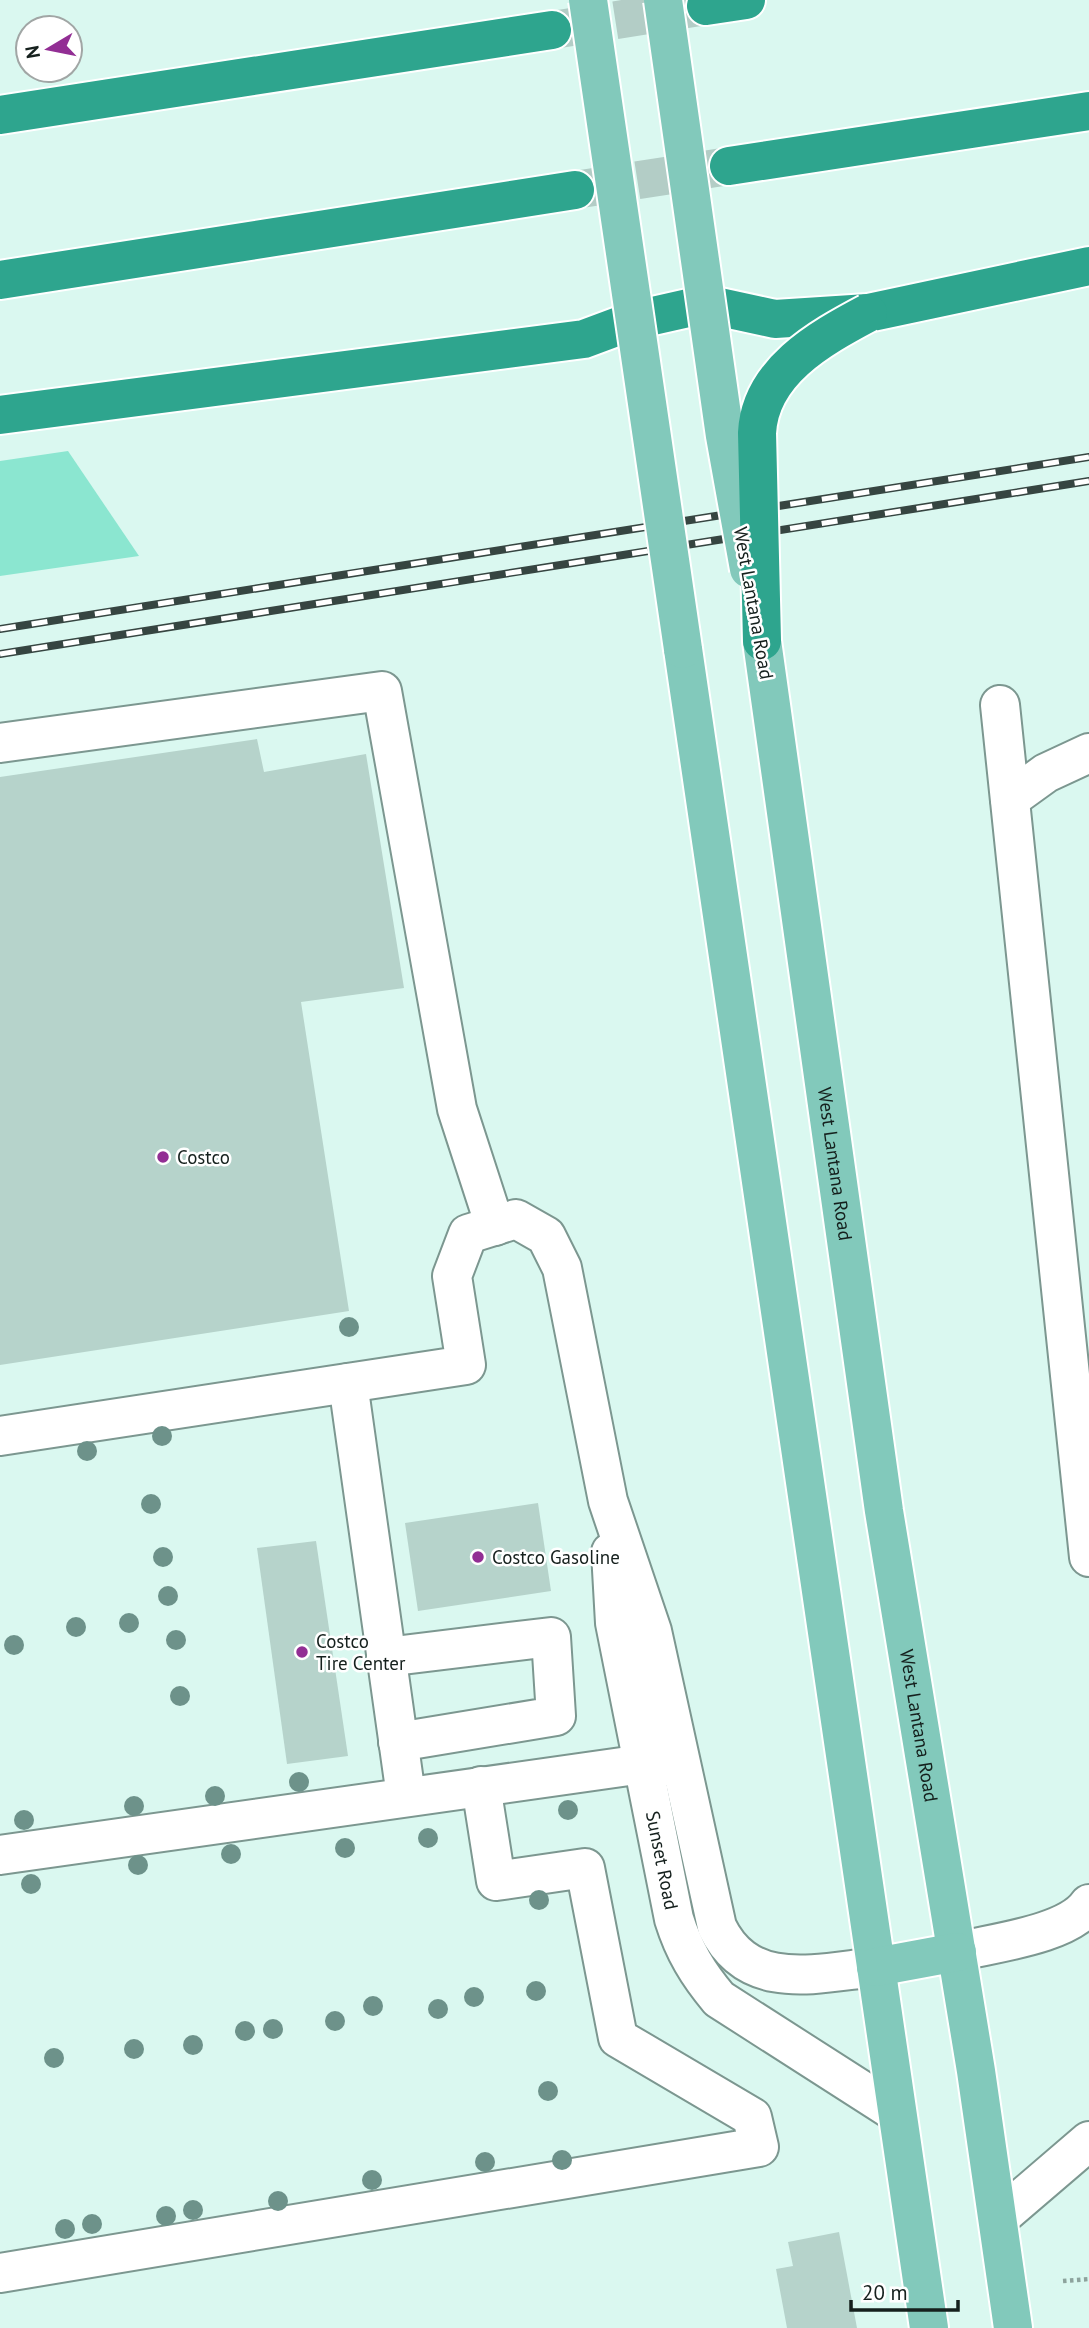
<svg xmlns="http://www.w3.org/2000/svg" width="1089" height="2328" viewBox="0 0 1089 2328" font-family="'PT Sans',sans-serif">
<style>
.green{fill:#8be6d0}
.building{fill:#b6d3cb}
.lines{fill:none;stroke-linecap:round;stroke-linejoin:round}
.highway-tunnel{stroke:#b3cdc6;stroke-width:38;stroke-dasharray:38 19;stroke-linecap:butt}
.minor-casing{stroke:#7c9790;stroke-width:42}
.major-casing{stroke:#fff;stroke-width:42}
.highway-casing{stroke:#fff;stroke-width:42}
.path{stroke:#8da39d;stroke-width:4.5;stroke-dasharray:3.5 3.5;stroke-linecap:butt}
.minor{stroke:#fff;stroke-width:38}
.major{stroke:#82c9bb;stroke-width:38}
.highway{stroke:#2ea58e;stroke-width:38}
.rail-casing{stroke:#364541;stroke-width:8}
.rail{stroke:#fff;stroke-width:5;stroke-dasharray:16;stroke-linecap:butt}
.major-bridge-casing{stroke:#fff;stroke-width:42;stroke-linecap:butt}
.highway-bridge-casing{stroke:#fff;stroke-width:42;stroke-linecap:butt}
.major-bridge{stroke:#82c9bb;stroke-width:38}
.highway-bridge{stroke:#2ea58e;stroke-width:38}
.tree{fill:#6d928a}
.poi-dot{fill:#922e94;stroke:#fff;stroke-width:2.5}
.labels{text-anchor:middle;dominant-baseline:central;stroke-width:5;stroke-linejoin:round;paint-order:stroke}
.street-label{font-size:19px;fill:#15201d;stroke:#fff}
.poi-label{font-size:19px;fill:#15201d;stroke:#fff;text-anchor:start}
</style>
<rect width="100%" height="100%" fill="#daf8f0"/>
<polygon class="green" points="68,451 139,556 0,576 0,461"/>
<g class="building">
<polygon points="257,739 264,772 366,754 404,988 301,1002 349,1311 0,1365 0,777"/>
<polygon points="538,1503 551,1591 418,1611 405,1523"/>
<polygon points="316,1541 348,1756 287,1764 257,1548"/>
<polygon points="839,2232 857,2328 787,2328 776,2269 793,2266 788,2242"/>
</g>
<g class="lines">
<g class="highway-tunnel">
<polyline points="559,29 706,6"/>
<polyline points="581,189 729,166"/>
</g>
<defs>
<g id="minor">
<polyline points="1000,705 1089,1557"/>
<polyline points="0,743 382,691 457,1109 495,1226"/>
<polyline points="1010,799 1046,773 1089,753"/>
<polyline points="348,1383 406,1796"/>
<path d="M0,1436L466,1365L452,1276L468,1234L516,1219L546,1236L562,1268L608,1501L652,1631L717,1927C749,1993 817,1973 876,1967"/>
<path id="s1" d="M611,1552L615,1623L674,1919C684,1951 698,1974 719,1999L897,2113"/>
<polyline points="386,1657 551,1637 556,1716 398,1742"/>
<polyline points="0,1855 643,1764 668,1766"/>
<path d="M957,1952C992,1943 1068,1935 1089,1904"/>
<polyline points="998,2219 1089,2141"/>
<polyline points="0,2273 759,2147 752,2117 618,2038 585,1868 496,1881 481,1786"/>
</g>
<g id="major">
<path id="s2" d="M762,641L884,1511L976,2071L1013,2328"/>
<polyline points="683,649 929,2328"/>
<polyline points="876,1967 957,1952"/>
</g>
<g id="highway">
<polyline points="706,6 746,0"/>
<polyline points="0,115 552,30"/>
<polyline points="729,166 1089,111"/>
<polyline points="0,280 575,190"/>
<polyline points="0,415 584,339 635,320 706,304 775,319 868,313 1089,266"/>
</g>
</defs>
<use href="#minor" class="minor-casing"/>
<use href="#major" class="major-casing"/>
<use href="#highway" class="highway-casing"/>
<polyline class="path" points="1063,2281 1089,2279"/>
<use href="#minor" class="minor"/>
<use href="#major" class="major"/>
<use href="#highway" class="highway"/>
<defs>
<g id="rail">
<polyline points="0,629 1089,457"/>
<polyline points="0,654 1089,481"/>
</g>
</defs>
<use href="#rail" class="rail-casing"/>
<use href="#rail" class="rail"/>
<defs>
<g id="major-bridge">
<polyline points="588,0 683,649"/>
<polyline points="663,0 725,436 749,569"/>
</g>
<path id="highway-bridge" d="M762,641L757,433C760,372 819,339 868,313"/>
</defs>
<use href="#major-bridge" class="major-bridge-casing"/>
<use href="#highway-bridge" class="highway-bridge-casing"/>
<use href="#major-bridge" class="major-bridge"/>
<use href="#highway-bridge" class="highway-bridge"/>
</g>
<g class="tree">
<circle cx="349" cy="1327" r="10"/>
<circle cx="162" cy="1436" r="10"/>
<circle cx="87" cy="1451" r="10"/>
<circle cx="151" cy="1504" r="10"/>
<circle cx="163" cy="1557" r="10"/>
<circle cx="168" cy="1596" r="10"/>
<circle cx="129" cy="1623" r="10"/>
<circle cx="76" cy="1627" r="10"/>
<circle cx="176" cy="1640" r="10"/>
<circle cx="14" cy="1645" r="10"/>
<circle cx="180" cy="1696" r="10"/>
<circle cx="299" cy="1782" r="10"/>
<circle cx="215" cy="1796" r="10"/>
<circle cx="134" cy="1806" r="10"/>
<circle cx="568" cy="1810" r="10"/>
<circle cx="24" cy="1820" r="10"/>
<circle cx="428" cy="1838" r="10"/>
<circle cx="345" cy="1848" r="10"/>
<circle cx="231" cy="1854" r="10"/>
<circle cx="138" cy="1865" r="10"/>
<circle cx="31" cy="1884" r="10"/>
<circle cx="539" cy="1900" r="10"/>
<circle cx="536" cy="1991" r="10"/>
<circle cx="474" cy="1997" r="10"/>
<circle cx="373" cy="2006" r="10"/>
<circle cx="438" cy="2009" r="10"/>
<circle cx="335" cy="2021" r="10"/>
<circle cx="273" cy="2029" r="10"/>
<circle cx="245" cy="2031" r="10"/>
<circle cx="193" cy="2045" r="10"/>
<circle cx="134" cy="2049" r="10"/>
<circle cx="54" cy="2058" r="10"/>
<circle cx="548" cy="2091" r="10"/>
<circle cx="562" cy="2160" r="10"/>
<circle cx="485" cy="2162" r="10"/>
<circle cx="372" cy="2180" r="10"/>
<circle cx="278" cy="2201" r="10"/>
<circle cx="193" cy="2210" r="10"/>
<circle cx="166" cy="2216" r="10"/>
<circle cx="92" cy="2224" r="10"/>
<circle cx="65" cy="2229" r="10"/>
</g>
<g class="poi-dot">
<circle cx="163" cy="1157" r="7"/>
<circle cx="478" cy="1557" r="7"/>
<circle cx="302" cy="1652" r="7"/>
</g>
<g class="labels">
<g class="street-label">
<text transform="translate(754 603) rotate(80)">West Lantana Road</text>
<text stroke="none"><textPath href="#s2" startOffset="528">West Lantana Road</textPath></text>
<text stroke="none"><textPath href="#s2" startOffset="1096">West Lantana Road</textPath></text>
<text stroke="none"><textPath href="#s1" startOffset="313">Sunset Road</textPath></text>
</g>
<g class="poi-label">
<text x="177" y="1157">Costco</text>
<text x="492" y="1557">Costco Gasoline</text>
<text x="316" y="1641">Costco<tspan x="316" dy="22">Tire Center</tspan></text>
</g>
</g>
<g transform="translate(49 49) rotate(260)"><circle r="33" fill="#ffffff" stroke="#a1a6a5" stroke-width="2"/>
<path d="M0-5L12 26L0 18L-12 26Z" fill="#922e94"/>
<text y="-10" font-size="19" font-weight="bold" text-anchor="middle" fill="#15201d">N</text>
</g>
<path d="M851 2300v10h107v-10" fill="none" stroke="#15201d" stroke-width="3.5"/>
<text x="862" y="2300" font-size="21" fill="#15201d" stroke="#ffffff" stroke-width="5" paint-order="stroke">20 m</text>
</svg>
